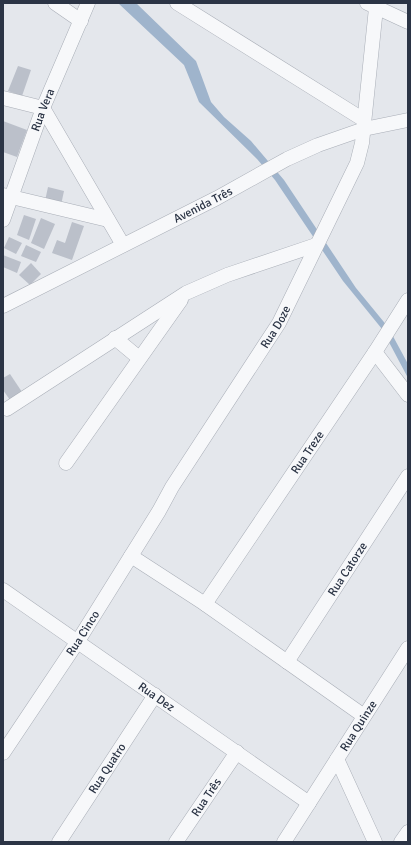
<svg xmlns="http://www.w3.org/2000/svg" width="411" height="845" viewBox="0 0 411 845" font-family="Signika,sans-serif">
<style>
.water{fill:#9fb4cc}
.building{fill:#bbc0ca}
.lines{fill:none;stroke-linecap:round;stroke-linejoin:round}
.minor-casing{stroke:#a9aeb7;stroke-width:15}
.minor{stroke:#f7f8fa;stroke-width:14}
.labels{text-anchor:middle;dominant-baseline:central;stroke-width:3.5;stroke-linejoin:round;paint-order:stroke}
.street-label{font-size:12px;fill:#2b3445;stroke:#f4f6f9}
</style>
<rect width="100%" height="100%" fill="#e4e7ec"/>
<polygon class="water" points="118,3 136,3 196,61 211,102 224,117 251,141 284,180 356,288 388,327 408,364 408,378 382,329 343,281 275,180 257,159 199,102 184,65"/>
<g class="building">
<polygon points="18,66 31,70 22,96 8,91"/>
<polygon points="3,121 27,130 17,157 3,152"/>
<polygon points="48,187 64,191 61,205 45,201"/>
<polygon points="24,215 36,219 29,240 17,235"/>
<polygon points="41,218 55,224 44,249 31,243"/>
<polygon points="72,222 84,226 72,260 52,253 57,240 65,243"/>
<polygon points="9,237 22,243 16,254 4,248"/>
<polygon points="26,245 41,252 36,262 21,256"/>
<polygon points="3,255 21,262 17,273 3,267"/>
<polygon points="31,263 41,274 30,285 19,275"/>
<polygon points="10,374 22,392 10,400 3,390 3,378"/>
</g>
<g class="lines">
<defs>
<g id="minor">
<polyline points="55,3 81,21"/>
<polyline points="177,3 364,120"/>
<polyline points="367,3 408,22"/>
<polyline points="3,98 43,108 123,245"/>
<polyline points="3,195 108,220"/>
<path id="s1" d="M3,220L43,108L88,3"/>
<path id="s2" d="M3,306L217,198L287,159L318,145L364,129L408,120"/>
<polyline points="115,338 139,358"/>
<polyline points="375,352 408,395"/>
<polyline points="7,409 186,293 227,275 316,245"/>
<polyline points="66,463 181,300"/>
<polyline points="131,556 205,604 364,716"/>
<path id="s3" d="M3,590L309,803"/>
<path id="s4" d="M205,604L375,352L408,300"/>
<path id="s5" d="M287,662L408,476"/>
<path id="s6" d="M3,753L78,641L159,511L172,487L279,323L357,163L362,143L376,8"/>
<polyline points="337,759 375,842"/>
<path id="s7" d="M59,842L155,695"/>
<path id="s8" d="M176,842L237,752"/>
<path id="s9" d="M284,842L408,648"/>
<polyline points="401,842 408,832"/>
</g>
</defs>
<use href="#minor" class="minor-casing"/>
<use href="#minor" class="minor"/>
</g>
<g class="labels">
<g class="street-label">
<text stroke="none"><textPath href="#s1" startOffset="117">Rua Vera</textPath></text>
<text stroke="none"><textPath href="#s2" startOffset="224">Avenida Três</textPath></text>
<text stroke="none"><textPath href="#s6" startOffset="506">Rua Doze</textPath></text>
<text stroke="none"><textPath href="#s4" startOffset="183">Rua Treze</textPath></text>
<text stroke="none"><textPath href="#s5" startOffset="111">Rua Catorze</textPath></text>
<text stroke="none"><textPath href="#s6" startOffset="144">Rua Cinco</textPath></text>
<text stroke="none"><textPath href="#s3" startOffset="187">Rua Dez</textPath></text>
<text stroke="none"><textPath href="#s9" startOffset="138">Rua Quinze</textPath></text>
<text stroke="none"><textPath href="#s7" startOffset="88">Rua Quatro</textPath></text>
<text stroke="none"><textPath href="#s8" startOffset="54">Rua Três</textPath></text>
</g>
</g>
<rect width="411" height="845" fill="none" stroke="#2b3445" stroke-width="8"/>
</svg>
